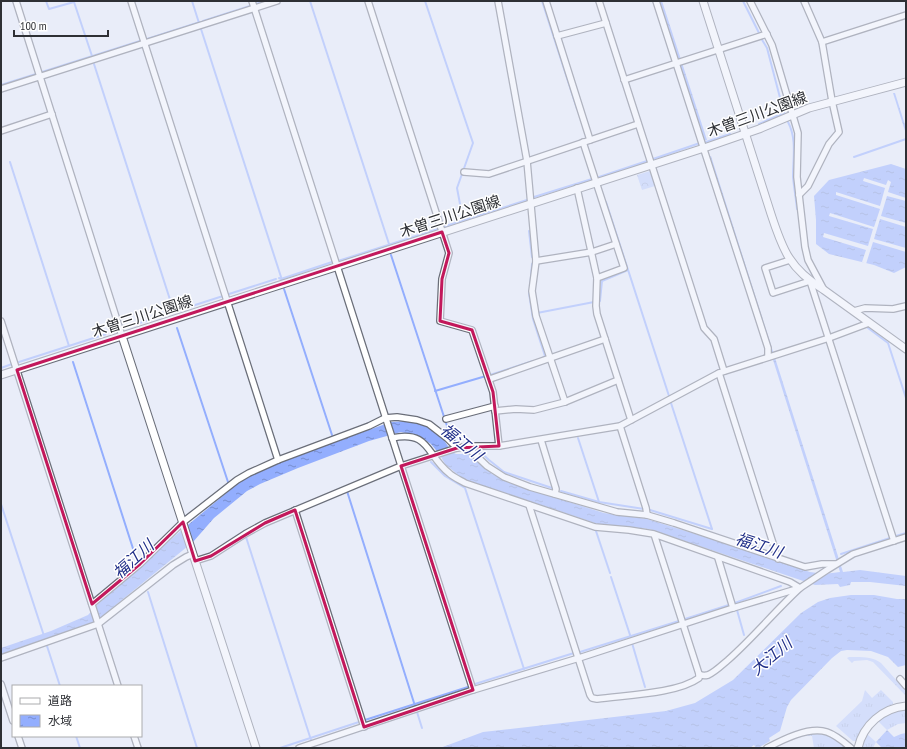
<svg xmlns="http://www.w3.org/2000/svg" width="907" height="749" viewBox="0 0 907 749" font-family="'PT Sans Narrow','Noto Sans JP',sans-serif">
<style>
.grass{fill:url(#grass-tufts)}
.forest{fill:url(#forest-crowns)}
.water{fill:url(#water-ripples)}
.pier{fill:#e9edf9}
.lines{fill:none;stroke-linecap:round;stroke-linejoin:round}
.stream{stroke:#93aefe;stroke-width:2}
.street-casing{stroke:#6a6e79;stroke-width:8}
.secondary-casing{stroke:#6a6e79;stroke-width:9}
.street{stroke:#fff;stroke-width:5.5}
.secondary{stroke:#fff;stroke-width:7}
.marked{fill:none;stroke:#c2185b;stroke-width:3;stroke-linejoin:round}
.labels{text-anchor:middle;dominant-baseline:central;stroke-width:3;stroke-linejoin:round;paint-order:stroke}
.street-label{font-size:15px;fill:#2e3035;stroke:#fff}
.water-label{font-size:16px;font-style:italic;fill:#1f2e88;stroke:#fff}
</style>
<defs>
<pattern id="grass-tufts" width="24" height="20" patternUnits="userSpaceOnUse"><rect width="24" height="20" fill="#baccfd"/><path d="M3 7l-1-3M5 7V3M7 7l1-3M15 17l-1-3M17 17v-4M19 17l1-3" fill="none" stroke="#a0b0d9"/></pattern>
<pattern id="forest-crowns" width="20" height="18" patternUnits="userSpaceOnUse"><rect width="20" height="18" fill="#baccfd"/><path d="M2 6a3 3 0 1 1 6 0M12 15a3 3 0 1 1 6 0" fill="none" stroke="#a0b0d9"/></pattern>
<pattern id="water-ripples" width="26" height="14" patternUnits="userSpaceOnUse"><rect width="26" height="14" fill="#93aefe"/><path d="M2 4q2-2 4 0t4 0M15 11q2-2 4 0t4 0" fill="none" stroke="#788ece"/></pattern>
</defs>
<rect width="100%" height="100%" fill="#e9edf9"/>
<g class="grass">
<path d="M849,657C860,657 872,656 881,663L906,691V696L873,662L867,660L854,661L852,663L847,658Z"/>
<path d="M865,690L872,698L881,690L893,702V704C875,713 863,722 856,741H853L836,726L862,701Z"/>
<polygon points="906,709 906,723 898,724 887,730 878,721 891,712"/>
<path d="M815,732C828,734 836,738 845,748H814L812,736H798Z"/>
<polygon points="867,734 876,742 873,748 861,748"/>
</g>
<polygon class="forest" points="650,171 655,186 642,190 637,175"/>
<g class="water">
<polygon points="659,1 662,1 707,140 703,141"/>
<polygon points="893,93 895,93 906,128 906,134"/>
<polygon points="711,156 843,572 860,570 906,576 906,586 870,582 851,582 850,585 840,587 838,584 815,585 649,529 598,524 463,479 445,464 440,455 431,444 419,436 401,432 369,441 298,468 260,484 247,491 214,518 193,542 101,617 90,624 1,654 1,648 51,631 88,615 98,604 177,534 242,480 260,470 285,460 391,422 406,421 420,424 430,428 444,440 451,451 456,454 469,454 492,474 507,482 524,488 604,513 647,519 708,538 810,572 824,574 840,572 709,157"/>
<polygon points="891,164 906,169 906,267 894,273 874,265 829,254 816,244 816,220 814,196 829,180"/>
<polygon points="851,595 874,595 897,599 906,599 906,665 898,667 888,657 871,651 847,650 841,651 832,658 791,700 787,707 780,731 769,738 770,741 758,748 756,748 754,745 750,748 440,748 483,732 666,711 695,703 733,680 801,613 818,602 830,598"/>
<polygon points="887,730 894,737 901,734 906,733 906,748 882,748 876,742"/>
</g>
<polygon class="pier" points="864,178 886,185 888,180 891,182 888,192 906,198 906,201 887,196 881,216 906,223 906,227 880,219 874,239 906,248 906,252 873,242 866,264 862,262 866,250 823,237 824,233 868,246 873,229 829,216 830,213 874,227 880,209 836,195 836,192 880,206 885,188 863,181"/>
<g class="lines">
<g class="stream">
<polyline points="46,1 49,9 74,2 92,56"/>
<polyline points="192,1 199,23"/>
<polyline points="310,1 389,244"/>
<polyline points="425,1 473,143 457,188 463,220"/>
<polyline points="542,1 577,109"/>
<polyline points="743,1 759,33"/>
<polyline points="256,4 264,1"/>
<polyline points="203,21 250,6"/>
<polyline points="201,29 282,280"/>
<polyline points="147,39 200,22"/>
<polyline points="94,64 174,312"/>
<polyline points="42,72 140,41"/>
<polyline points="1,85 36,74"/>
<path d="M788,122C797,139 793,158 793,177C794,188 796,198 797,209"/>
<polyline points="759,124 784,113 767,48 761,38"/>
<polyline points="706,142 730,134"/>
<polyline points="854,157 906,139"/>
<polyline points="653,159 700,143"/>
<polyline points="10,162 69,346"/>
<polyline points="599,177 647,161"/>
<polyline points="534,197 592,179"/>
<polyline points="606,202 669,396"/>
<polyline points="443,227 527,200"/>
<polyline points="529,231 532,257"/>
<polyline points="391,255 449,432 457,443"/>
<polyline points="338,261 438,229"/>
<polyline points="279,278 281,279 332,262"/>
<polyline points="530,288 532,264"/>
<polyline points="284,289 332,435"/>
<polyline points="529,293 533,319 545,356 542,358"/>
<polyline points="229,294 276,279"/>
<polyline points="599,301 600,301 602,281 628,270"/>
<polyline points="537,313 594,302"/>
<polyline points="136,324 223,296"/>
<polyline points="177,328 228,482"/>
<polyline points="868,328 888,343 906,398"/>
<polyline points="19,362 106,334"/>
<polyline points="73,362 137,561"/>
<polyline points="1,368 12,364"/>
<polyline points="490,375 533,361"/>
<polyline points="435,391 486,376"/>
<polyline points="671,403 712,529"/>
<polyline points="578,438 599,502"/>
<polyline points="476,448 489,460 504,472 555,489"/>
<polyline points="431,462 445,476 465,488 524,669"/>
<polyline points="347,491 415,706"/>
<polyline points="561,491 599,502 644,509"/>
<polyline points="1,504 45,639"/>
<polyline points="650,510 712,529"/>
<polyline points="596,531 610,573"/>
<polyline points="896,536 906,533"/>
<polyline points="246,537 311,740"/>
<polyline points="841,554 890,538"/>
<polyline points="611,577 631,638"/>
<polyline points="148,592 197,748"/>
<polyline points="737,610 744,635"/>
<polyline points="685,619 735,603 781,586"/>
<polyline points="632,643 645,687"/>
<polyline points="47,646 60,686"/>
<polyline points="580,652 679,621"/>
<polyline points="475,684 574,653"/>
<polyline points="417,712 422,728"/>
<polyline points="365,720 468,687"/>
<polyline points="76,736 80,748"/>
<polyline points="280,748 359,722"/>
</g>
<defs>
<g id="street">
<polyline points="16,1 122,336"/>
<polyline points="131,1 278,460"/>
<polyline points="252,1 473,690"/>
<polyline points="368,1 449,253 442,279 440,321 472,330 493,392 499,446"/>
<polyline points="498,1 527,161 536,261 532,291 536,316 565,402"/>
<polyline points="546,1 590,140"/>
<polyline points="599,1 704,328 714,339 724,371"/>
<polyline points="656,1 768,348 768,357"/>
<polyline points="750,1 772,45 798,133 797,177 805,247 808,260 824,290"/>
<polyline points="557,36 606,23"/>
<polyline points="822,42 906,15"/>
<polyline points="624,80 767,34"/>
<polyline points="1,89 277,1"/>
<polyline points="1,131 52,114"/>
<polyline points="583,142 624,268 597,278 596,306 597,314 631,420"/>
<polyline points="464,172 489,174 638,124"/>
<polyline points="577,188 597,278"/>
<polyline points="799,195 808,186 829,144 839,132 832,101 822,42 804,1"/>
<polyline points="790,260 765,268 773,293 810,281 894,541"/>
<polyline points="536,261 592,252 616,244"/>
<polyline points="854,311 865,308 893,309 906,306"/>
<polyline points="1,321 118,686"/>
<polyline points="719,373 778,559"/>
<polyline points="490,379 605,339"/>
<polyline points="495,411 516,409 534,410 565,402 618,380"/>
<polyline points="446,419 495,406"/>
<polyline points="620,426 646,508 647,515"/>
<path d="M392,438C430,430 426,455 449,473C453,477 460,480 465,483L595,527L629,530L654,534L790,582L800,588C775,611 753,638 728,660C722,665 715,672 708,675C704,676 702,676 699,674L654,534"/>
<polyline points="541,440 556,489 555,494"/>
<polyline points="466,446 487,466 504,477 530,487 617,512 647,515 674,523 805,567 822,564 835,564"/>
<path d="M529,505L590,695L592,698L597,699C624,695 677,694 699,678V674"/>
<polyline points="295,510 364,727"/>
<polyline points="718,558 733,608"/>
<polyline points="195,561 211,556 245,534 265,523 401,466 457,448 476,446 499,446 620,426 719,373 829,338 869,323"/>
<polyline points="92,604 140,564 183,522 237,480 249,473 278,460 369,426 385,418 397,417 417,420 429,424 447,438 457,448"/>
<polyline points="1,658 98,624 173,565 186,557 193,554"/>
<polyline points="900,679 906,686"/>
<polyline points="1,684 13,721"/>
<polyline points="18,736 22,748"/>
<polyline points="134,736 138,748"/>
<polyline points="299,748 473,690 579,658 733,608 800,588 827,570 853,554 906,537"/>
<path d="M767,748C782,740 809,726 827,732C836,735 844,742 851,748"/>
</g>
<g id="secondary">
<path d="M703,1L771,214C783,251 790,269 824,290L906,349"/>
<polyline points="122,336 256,748"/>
<polyline points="1,375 704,148 759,129 809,108 906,82"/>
<path d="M858,748C863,725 883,708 906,706"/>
</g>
</defs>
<use href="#street" class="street-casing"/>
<use href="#secondary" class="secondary-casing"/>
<use href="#street" class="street"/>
<use href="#secondary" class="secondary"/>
</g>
<path d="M0 0H907V749H0ZM442,232L449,253L442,279L440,321L472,330L493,392L499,446L457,448L401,466L473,690L364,727L295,510L265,523L211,556L195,561L183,522L140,564L92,604L17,370Z" fill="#e9edf9" fill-opacity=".55" fill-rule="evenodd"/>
<path class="marked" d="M442,232L449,253L442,279L440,321L472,330L493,392L499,446L457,448L401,466L473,690L364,727L295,510L265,523L211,556L195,561L183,522L140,564L92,604L17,370Z"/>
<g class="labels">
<g class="street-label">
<text transform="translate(757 114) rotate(-20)">木曽三川公園線</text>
<text transform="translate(450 216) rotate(-18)">木曽三川公園線</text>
<text transform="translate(142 316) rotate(-18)">木曽三川公園線</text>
</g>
<g class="water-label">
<text transform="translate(462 442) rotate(39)">福江川</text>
<text transform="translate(759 545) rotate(18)">福江川</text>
<text transform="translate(133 559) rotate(-42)">福江川</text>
<text transform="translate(771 656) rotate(-40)">大江川</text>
</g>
</g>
<rect width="907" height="749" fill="none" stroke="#2e3035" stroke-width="4"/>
<rect x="12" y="685" width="130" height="52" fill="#ffffff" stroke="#abacae"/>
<rect x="20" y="698" width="20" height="6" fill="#ffffff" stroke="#abacae"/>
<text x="48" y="705" font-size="12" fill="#2e3035">道路</text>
<rect x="20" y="715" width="20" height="12" fill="url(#water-ripples)" stroke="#abacae"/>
<text x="48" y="725" font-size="12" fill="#2e3035">水域</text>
<path d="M14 30v6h94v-6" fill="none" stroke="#2e3035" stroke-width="2"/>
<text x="20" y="30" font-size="12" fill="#2e3035" stroke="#ffffff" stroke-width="3" paint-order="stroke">100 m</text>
</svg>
